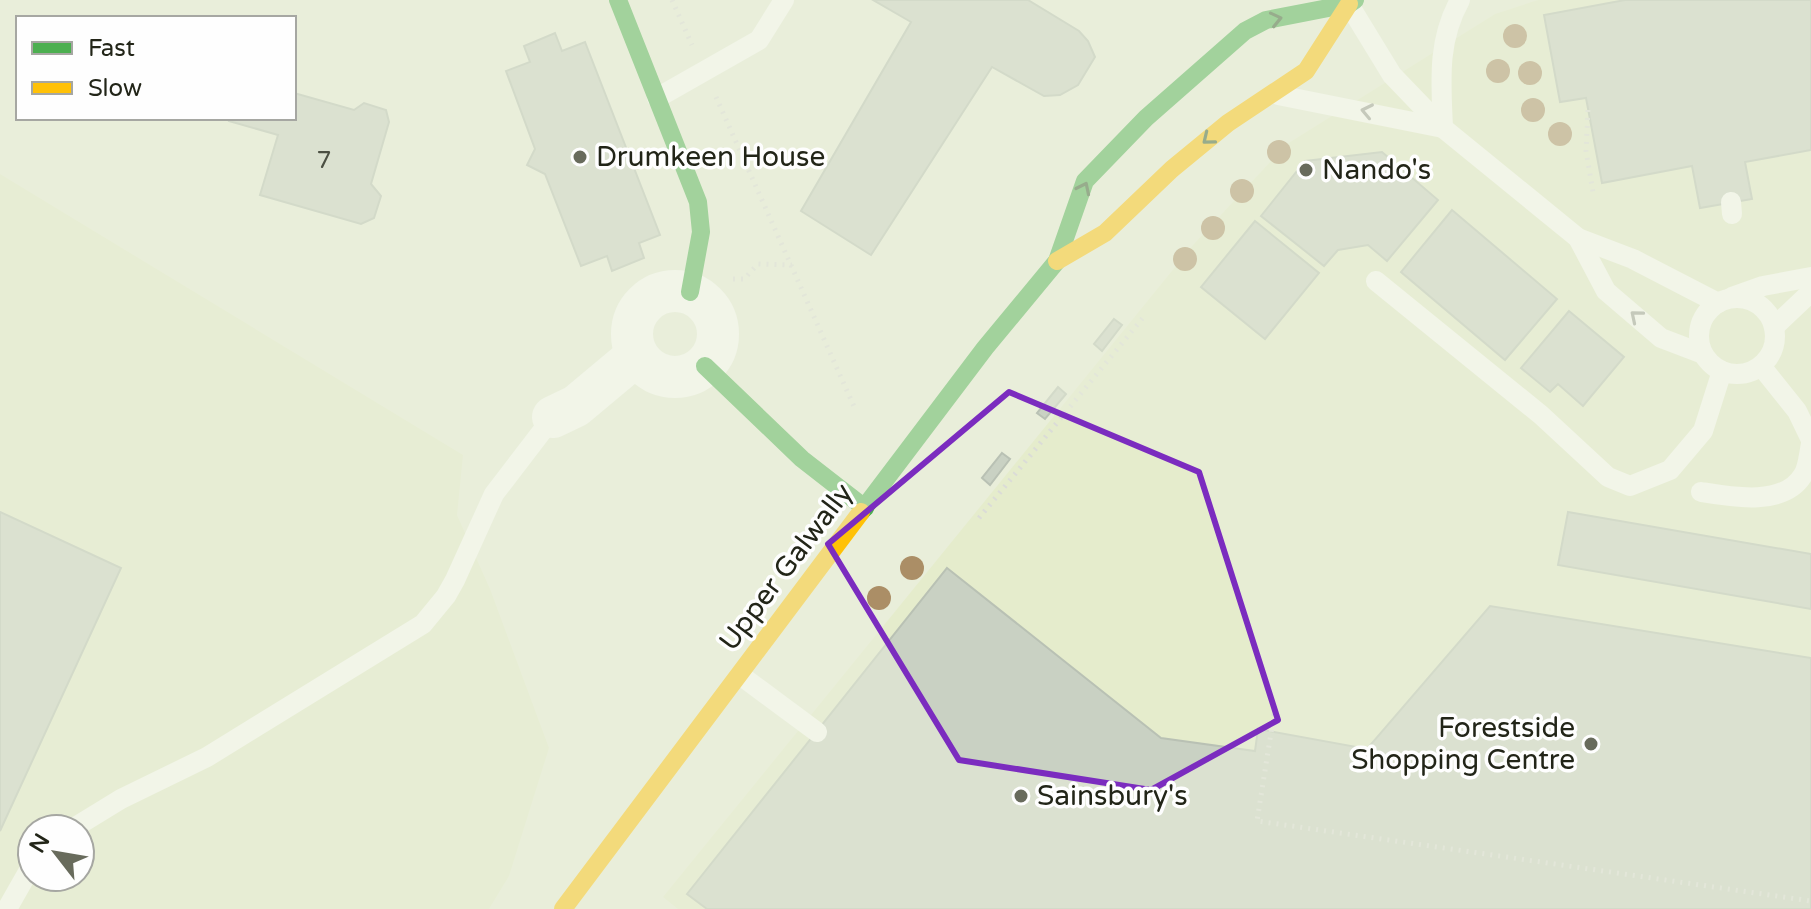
<svg xmlns="http://www.w3.org/2000/svg" width="1811" height="909" viewBox="0 0 1811 909" font-family="'Varela Round',sans-serif">
<style>
.built{fill:#e5eccc;fill-rule:evenodd}
.building{fill:#c9d1c3;stroke:#b9c1b4;stroke-width:2}
.lines{fill:none;stroke-linecap:round;stroke-linejoin:round}
.path{stroke:#dbdcd7;stroke-width:5;stroke-dasharray:2 6;stroke-linecap:butt}
.lane{stroke:#fcfcf9;stroke-width:20}
.street{stroke:#fcfcf9;stroke-width:42}
.fast{stroke:#4caf50;stroke-width:18}
.slow{stroke:#ffc107;stroke-width:18}
.tree{fill:#ab8e66}
.oneway{stroke:#335c2e}
.oneway2{stroke:#9a9b94}
.marked{fill:none;stroke:#7b2cbf;stroke-width:6;stroke-linejoin:round}
.poi-dot{fill:#686b5c;stroke:#fefefe;stroke-width:3}
.labels{text-anchor:middle;dominant-baseline:central;stroke-width:7;stroke-linejoin:round;paint-order:stroke}
.number-label{font-size:24px;fill:#4c5043}
.poi-label{font-size:28px;fill:#222518;stroke:#fefefe;text-anchor:start}
.street-label{font-size:28px;fill:#222518;stroke:#fefefe}
</style>
<rect width="100%" height="100%" fill="#e9eeda"/>
<g class="built">
<polygon points="1538,0 1811,0 1811,909 678,909 663,897 1193,245 1287,144 1495,14"/>
<path d="M0,174L463,455L457,515L490,589L549,748L509,876L489,909H0ZM32,829H80V877H32Z"/>
</g>
<g class="building">
<polygon points="873,0 1028,0 1079,31 1088,41 1095,57 1078,85 1060,95 1044,96 992,67 871,255 801,211 911,22"/>
<polygon points="1625,0 1811,0 1811,150 1745,162 1752,199 1700,208 1692,166 1602,183 1586,98 1560,102 1544,15"/>
<polygon points="555,33 562,51 585,42 660,235 639,243 644,258 612,271 607,256 581,266 545,174 527,165 535,149 506,71 530,62 524,46"/>
<polygon points="294,93 354,110 364,103 386,110 389,122 371,184 381,196 374,218 361,224 260,195 278,135 229,121 230,118 294,118"/>
<polygon points="1382,152 1438,200 1387,261 1368,245 1338,250 1324,266 1261,216 1305,161"/>
<polygon points="1452,210 1557,299 1505,360 1401,272"/>
<polygon points="1255,221 1319,273 1265,339 1201,287"/>
<polygon points="1569,311 1624,357 1583,406 1558,384 1550,392 1521,368"/>
<polygon points="1114,319 1122,325 1102,351 1094,344"/>
<polygon points="1058,387 1066,394 1045,419 1037,413"/>
<polygon points="1002,453 1010,459 990,485 982,478"/>
<polygon points="0,512 121,568 0,831"/>
<polygon points="1568,512 1811,554 1811,609 1558,565"/>
<polygon points="947,568 1161,738 1255,751 1258,729 1367,749 1490,606 1811,658 1811,909 707,909 687,894"/>
</g>
<g class="lines">
<g class="path">
<polyline points="672,0 692,45"/>
<polyline points="716,97 856,411"/>
<polyline points="1588,110 1586,151 1593,192"/>
<polyline points="733,279 744,279 758,264 792,265"/>
<polyline points="979,518 1146,314"/>
<polyline points="1274,714 1257,821 1811,901"/>
</g>
<g class="lane">
<polyline points="1348,3 1392,75 1443,128 1578,238 1633,259 1718,303"/>
<polyline points="1278,95 1443,128"/>
<polyline points="657,98 759,40 784,0"/>
<path d="M1443,128C1441,82 1437,41 1460,0"/>
<polyline points="1731,202 1732,214"/>
<polyline points="1578,238 1606,291 1661,338 1703,354"/>
<polyline points="1376,281 1541,415 1608,477 1630,486 1670,470 1703,431 1722,371"/>
<polyline points="1732,297 1763,286 1811,277"/>
<circle cx="1737" cy="336" r="38"/>
<polyline points="1774,327 1811,292"/>
<polyline points="1761,366 1797,411 1811,440"/>
<path d="M1701,492C1731,497 1784,507 1803,475C1808,468 1809,453 1811,444"/>
<polyline points="740,675 817,732"/>
<polyline points="72,829 121,799 207,757 423,624 446,596 455,580 494,494 553,417"/>
<polyline points="7,909 32,865"/>
</g>
<g class="street">
<circle cx="675" cy="334" r="43"/>
<polyline points="553,417 576,406 637,355"/>
</g>
<g class="fast">
<polyline points="618,0 698,202 701,232 690,292"/>
<polyline points="705,366 802,459 865,508"/>
<polyline points="861,512 985,348 1057,261 1085,181 1146,118 1245,31 1266,20 1349,4 1355,0"/>
</g>
<g class="slow">
<polyline points="1057,261 1105,233 1172,169 1228,123 1306,71 1349,4"/>
<polyline points="563,909 861,512"/>
</g>
</g>
<g class="tree">
<circle cx="1515" cy="36" r="12"/>
<circle cx="1498" cy="71" r="12"/>
<circle cx="1530" cy="73" r="12"/>
<circle cx="1533" cy="110" r="12"/>
<circle cx="1560" cy="134" r="12"/>
<circle cx="1279" cy="152" r="12"/>
<circle cx="1242" cy="191" r="12"/>
<circle cx="1213" cy="228" r="12"/>
<circle cx="1185" cy="259" r="12"/>
<circle cx="912" cy="568" r="12"/>
<circle cx="879" cy="598" r="12"/>
</g>
<defs><path id="oneway-chevron" d="M-2-3.5L2.5 0L-2 3.5" fill="none" stroke-width="1.6" stroke-linecap="round" stroke-linejoin="round" transform="scale(2)"/></defs>
<g class="oneway">
<use href="#oneway-chevron" transform="translate(1276 19) rotate(-13)"/>
<use href="#oneway-chevron" transform="translate(1208 139) rotate(141)"/>
<use href="#oneway-chevron" transform="translate(1084 188) rotate(-64)"/>
</g>
<g class="oneway2">
<use href="#oneway-chevron" transform="translate(1367 111) rotate(-168)"/>
<use href="#oneway-chevron" transform="translate(1636 316) rotate(-140)"/>
</g>
<path d="M0 0H1811V909H0ZM1009,392L1199,472L1278,720L1151,790L959,760L828,544Z" fill="#e9eeda" fill-opacity=".55" fill-rule="evenodd"/>
<path class="marked" d="M1009,392L1199,472L1278,720L1151,790L959,760L828,544Z"/>
<g class="poi-dot">
<circle cx="580" cy="157" r="8"/>
<circle cx="1306" cy="170" r="8"/>
<circle cx="1591" cy="744" r="8"/>
<circle cx="1021" cy="796" r="8"/>
</g>
<g class="labels">
<g class="number-label">
<text x="324" y="160">7</text>
</g>
<g class="poi-label">
<text x="596" y="157">Drumkeen House</text>
<text x="1322" y="170">Nando's</text>
<text x="1575" y="728" text-anchor="end">Forestside<tspan x="1575" dy="32">Shopping Centre</tspan></text>
<text x="1037" y="796">Sainsbury's</text>
</g>
<g class="street-label">
<text transform="translate(786 567) rotate(-53)">Upper Galwally</text>
</g>
</g>
<rect x="16" y="16" width="280" height="104" fill="#fefefe" stroke="#a6a7a2" stroke-width="2"/>
<rect x="32" y="42" width="40" height="12" fill="#4caf50" stroke="#a6a7a2" stroke-width="2"/>
<text x="88" y="56" font-size="24" fill="#222518">Fast</text>
<rect x="32" y="82" width="40" height="12" fill="#ffc107" stroke="#a6a7a2" stroke-width="2"/>
<text x="88" y="96" font-size="24" fill="#222518">Slow</text>
<g transform="translate(56 853) rotate(301)"><circle r="38" fill="#fefefe" stroke="#a6a7a2" stroke-width="2"/>
<path d="M0-6L14 30L0 20L-14 30Z" fill="#686b5c"/>
<text y="-12" font-size="22" font-weight="bold" text-anchor="middle" fill="#222518">N</text>
</g>
</svg>
